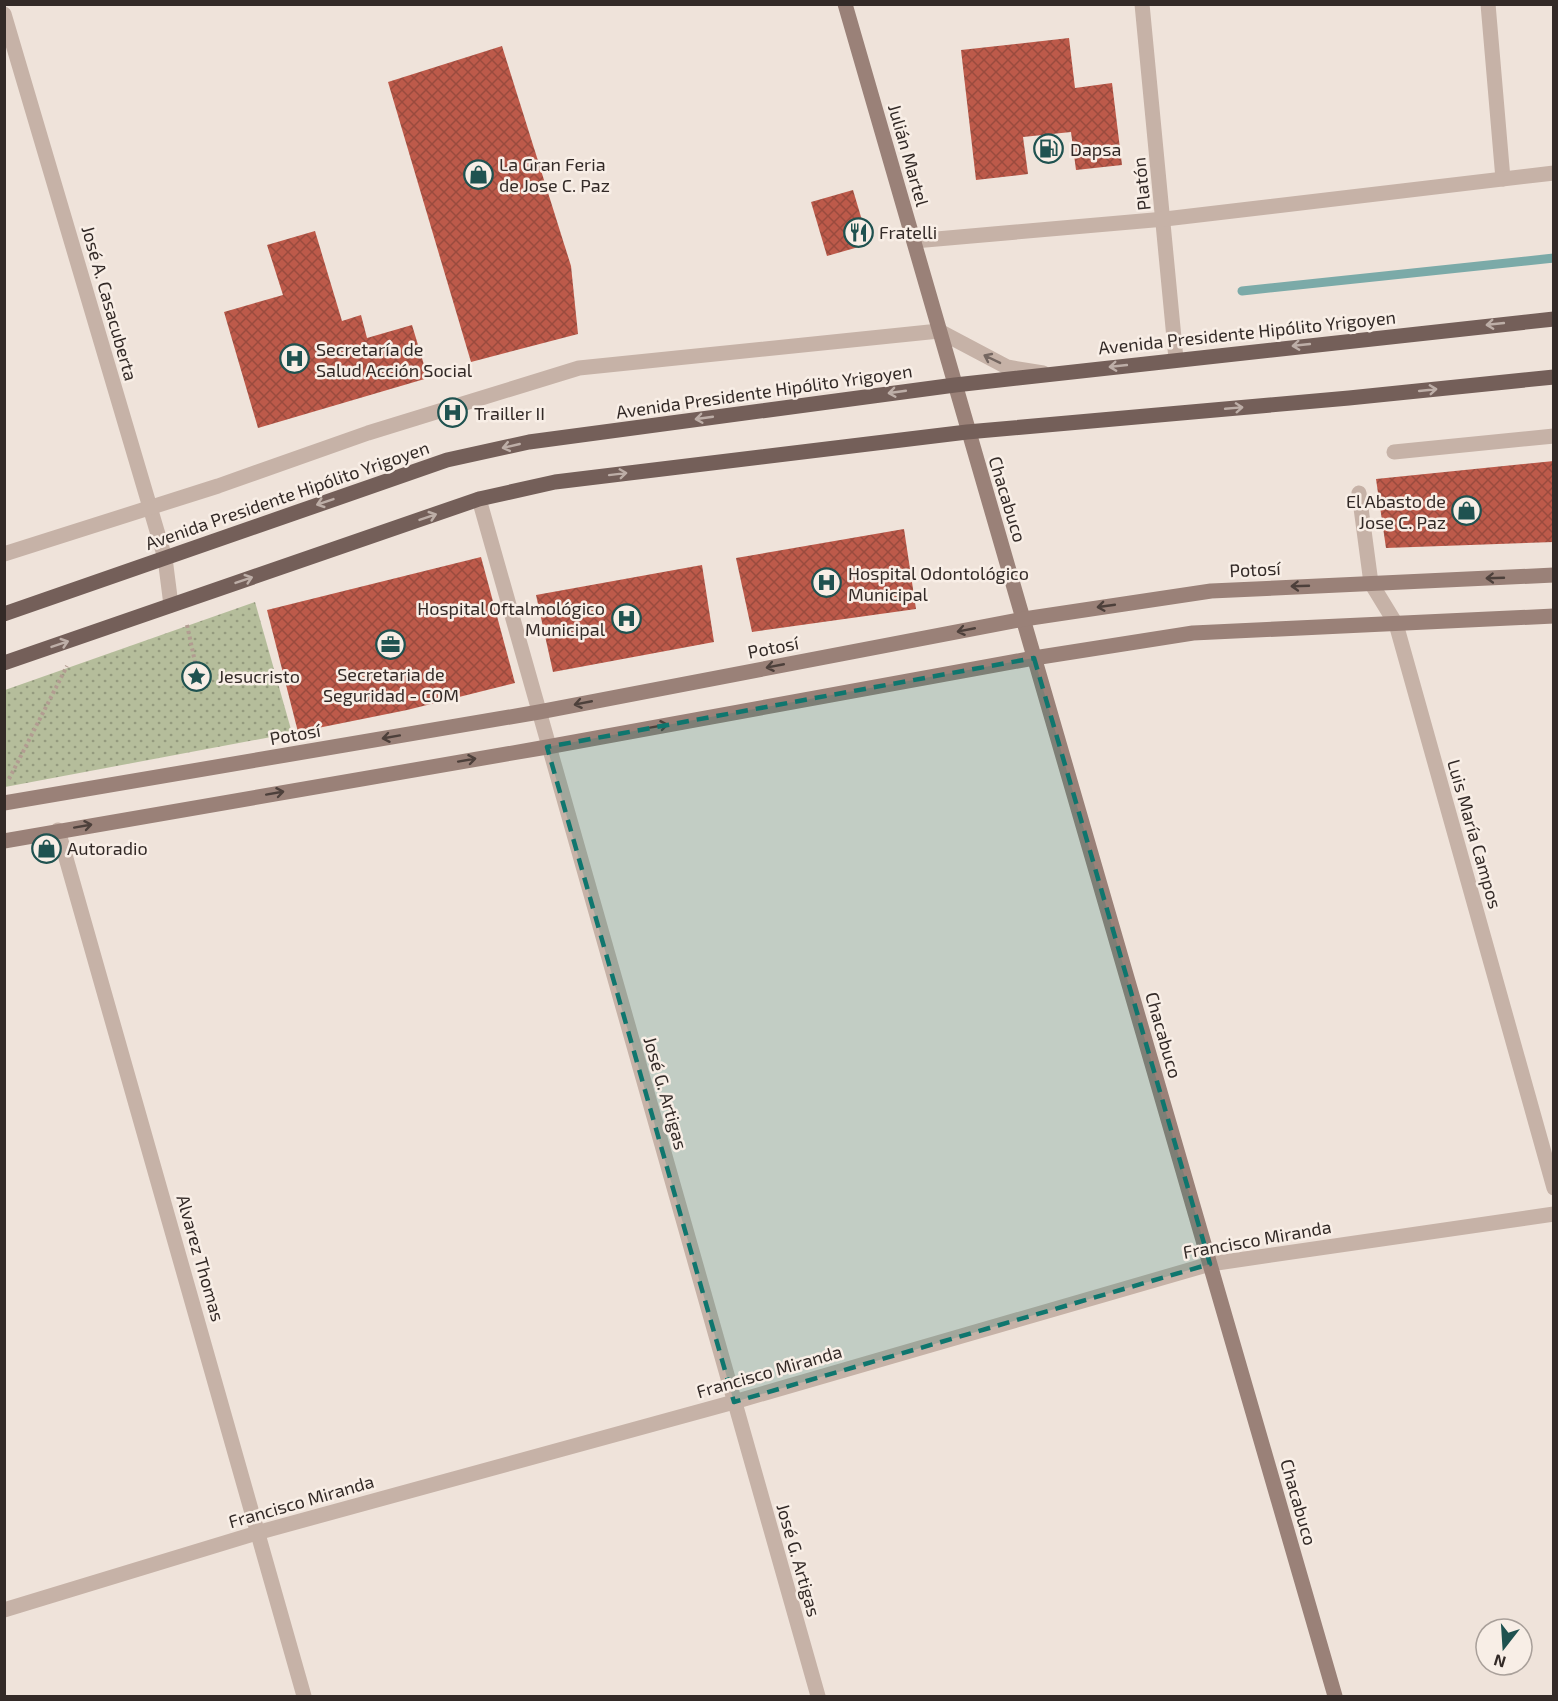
<svg xmlns="http://www.w3.org/2000/svg" width="1558" height="1701" viewBox="0 0 1558 1701" font-family="'Exo 2',sans-serif">
<style>
.park{fill:url(#park-dots)}
.lines{fill:none;stroke-linecap:round;stroke-linejoin:round}
.stream{stroke:#7baaa8;stroke-width:9}
.building{fill:url(#building-cross-hatch)}
.path{stroke:#b29c91;stroke-width:4;stroke-dasharray:3 3;stroke-linecap:butt}
.street{stroke:#c6b2a7;stroke-width:15}
.secondary{stroke:#9a8178;stroke-width:15}
.primary{stroke:#745f59;stroke-width:15}
.oneway{stroke:#bdaea7}
.oneway2{stroke:#756761}
.oneway3{stroke:#4d403b}
.marked{fill:#0f766e;fill-opacity:0.2;stroke:#0f766e;stroke-width:4.5;stroke-dasharray:12 8;stroke-linejoin:round}
.labels{text-anchor:middle;dominant-baseline:central;stroke-width:5;stroke-linejoin:round;paint-order:stroke}
.poi-label{font-size:18px;fill:#332a27;stroke:#f8eee6;text-anchor:start}
.street-label{font-size:18px;fill:#332a27;stroke:#f8eee6}
</style>
<defs>
<pattern id="park-dots" width="8" height="8" patternUnits="userSpaceOnUse" patternTransform="scale(1.5)"><rect width="8" height="8" fill="#b5bd9b"/><path d="M2 2h.1M6 6h.1" fill="none" stroke="#949a7e" stroke-width="1.8" stroke-linecap="round"/></pattern>
<pattern id="building-cross-hatch" width="8" height="8" patternUnits="userSpaceOnUse" patternTransform="scale(1.5)"><rect width="8" height="8" fill="#bd5a4a"/><path d="M0 0l8 8M0 8l8-8" fill="none" stroke="#9a4b3e"/></pattern>
</defs>
<rect width="100%" height="100%" fill="#efe3da"/>
<polygon class="park" points="255,602 292,733 5,787 5,690"/>
<g class="lines">
<polyline class="stream" points="1242,291 1554,258"/>
</g>
<g class="building">
<polygon points="1069,38 1075,88 1112,83 1122,165 1076,170 1071,132 1023,137 1028,174 976,180 961,50"/>
<polygon points="502,46 571,266 578,334 471,362 388,82"/>
<polygon points="853,190 869,244 827,256 811,202"/>
<polygon points="315,231 342,321 361,315 367,338 412,325 428,378 258,428 224,312 283,295 267,245"/>
<polygon points="1554,461 1554,542 1386,548 1376,479"/>
<polygon points="904,529 916,609 752,632 736,558"/>
<polygon points="481,557 515,683 407,710 298,732 267,610"/>
<polygon points="702,565 714,642 553,672 536,595"/>
</g>
<g class="lines">
<g class="path">
<polyline points="187,625 197,671"/>
<polyline points="9,779 67,666"/>
</g>
<g class="street">
<polyline points="1142,4 1176,359"/>
<polyline points="1488,4 1503,179"/>
<polyline points="4,14 165,558 171,605"/>
<polyline points="914,241 1165,219 1554,173"/>
<polyline points="1394,452 1554,436"/>
<polyline points="1359,493 1371,583 1396,624 1554,1188"/>
<polyline points="479,499 818,1696"/>
<polyline points="4,554 218,486 368,433 579,368 939,331 1007,367 1043,373"/>
<polyline points="58,830 304,1696"/>
<polyline points="4,1610 260,1532 734,1402 1210,1264 1554,1214"/>
</g>
<g class="secondary">
<polyline points="845,4 1335,1696"/>
<polyline points="4,803 539,712 1024,619 1211,591 1554,575"/>
<polyline points="4,841 547,747 1034,658 1193,633 1554,616"/>
</g>
<g class="primary">
<polyline points="4,614 447,460 529,442 955,385 1554,319"/>
<polyline points="4,663 479,499 555,482 967,432 1349,398 1554,377"/>
</g>
</g>
<defs><path id="oneway-shaft" d="M-6 0H5M1.5-3L5.5 0L1.5 3" fill="none" stroke-width="1.6" stroke-linecap="round" stroke-linejoin="round" transform="scale(1.5)"/></defs>
<g class="oneway">
<use href="#oneway-shaft" transform="translate(1495 324) rotate(174)"/>
<use href="#oneway-shaft" transform="translate(1301 345) rotate(174)"/>
<use href="#oneway-shaft" transform="translate(1118 366) rotate(174)"/>
<use href="#oneway-shaft" transform="translate(1428 390) rotate(-6)"/>
<use href="#oneway-shaft" transform="translate(897 392) rotate(172)"/>
<use href="#oneway-shaft" transform="translate(1234 408) rotate(-5)"/>
<use href="#oneway-shaft" transform="translate(704 418) rotate(172)"/>
<use href="#oneway-shaft" transform="translate(511 446) rotate(167)"/>
<use href="#oneway-shaft" transform="translate(618 474) rotate(-7)"/>
<use href="#oneway-shaft" transform="translate(325 502) rotate(161)"/>
<use href="#oneway-shaft" transform="translate(428 517) rotate(-19)"/>
<use href="#oneway-shaft" transform="translate(244 580) rotate(-19)"/>
<use href="#oneway-shaft" transform="translate(60 644) rotate(-19)"/>
</g>
<use class="oneway2" href="#oneway-shaft" transform="translate(992 359) rotate(-154)"/>
<g class="oneway3">
<use href="#oneway-shaft" transform="translate(1495 578) rotate(178)"/>
<use href="#oneway-shaft" transform="translate(1300 586) rotate(178)"/>
<use href="#oneway-shaft" transform="translate(1106 606) rotate(172)"/>
<use href="#oneway-shaft" transform="translate(966 630) rotate(169)"/>
<use href="#oneway-shaft" transform="translate(775 666) rotate(169)"/>
<use href="#oneway-shaft" transform="translate(583 703) rotate(169)"/>
<use href="#oneway-shaft" transform="translate(659 726) rotate(-10)"/>
<use href="#oneway-shaft" transform="translate(391 737) rotate(170)"/>
<use href="#oneway-shaft" transform="translate(467 760) rotate(-10)"/>
<use href="#oneway-shaft" transform="translate(275 793) rotate(-10)"/>
<use href="#oneway-shaft" transform="translate(83 826) rotate(-10)"/>
</g>
<path class="marked" d="M1034,658L1210,1264L734,1402L547,747Z"/>
<defs>
<symbol id="fuel-ring" viewBox="-11 -11 22 22"><circle r="9.5" fill="#f8eee6" stroke="#1f5250" stroke-width="1.5"/><path d="M-5.5-6h7V0h2V4h1.3V-2.5L3-4.5l.8-.8L6-3V5H2.5V1h-1V6h-7ZM-4.2-4.7v3.2H.2V-4.7Z" fill="#1f5250"/></symbol>
<symbol id="shop-ring" viewBox="-11 -11 22 22"><circle r="9.5" fill="#f8eee6" stroke="#1f5250" stroke-width="1.5"/><path d="M-5-2.5h2.3a2.7 3.5 0 0 1 5.4 0H5L5.5 6h-11ZM-1.5-2.5h3a1.5 2.3 0 0 0-3 0Z" fill="#1f5250"/></symbol>
<symbol id="restaurant-ring" viewBox="-11 -11 22 22"><circle r="9.5" fill="#f8eee6" stroke="#1f5250" stroke-width="1.5"/><path d="M-5-6h1v4h1v-4h1v4h1v-4h1v5L-1.5 .5V6h-2V.5L-5-1ZM5-6V6H3V1.5H1.5Q1.5-4 5-6Z" fill="#1f5250"/></symbol>
<symbol id="hospital-ring" viewBox="-11 -11 22 22"><circle r="9.5" fill="#f8eee6" stroke="#1f5250" stroke-width="1.5"/><path d="M-5-5h3v3.5h4V-5h3V5h-3V1.5h-4V5h-3Z" fill="#1f5250"/></symbol>
<symbol id="office-ring" viewBox="-11 -11 22 22"><circle r="9.5" fill="#f8eee6" stroke="#1f5250" stroke-width="1.5"/><path d="M-6-3h4V-5.5h4V-3h4V5H-6ZM-1-4.5V-3h2v-1.5ZM-6 0V1H6V0Z" fill="#1f5250"/></symbol>
<symbol id="sight-ring" viewBox="-11 -11 22 22"><circle r="9.5" fill="#f8eee6" stroke="#1f5250" stroke-width="1.5"/><path d="M0-6L1.8-2.2L6-1.7L2.9 1.2L3.7 5.4L0 3.3L-3.7 5.4L-2.9 1.2L-6-1.7L-1.8-2.2Z" fill="#1f5250"/></symbol>
</defs>
<g fill-rule="evenodd">
<use href="#fuel-ring" x="1032" y="132" width="33" height="33"/>
<use href="#shop-ring" x="462" y="158" width="33" height="33"/>
<use href="#restaurant-ring" x="842" y="216" width="33" height="33"/>
<use href="#hospital-ring" x="278" y="342" width="33" height="33"/>
<use href="#hospital-ring" x="436" y="396" width="33" height="33"/>
<use href="#shop-ring" x="1450" y="494" width="33" height="33"/>
<use href="#hospital-ring" x="810" y="566" width="33" height="33"/>
<use href="#hospital-ring" x="610" y="602" width="33" height="33"/>
<use href="#office-ring" x="374" y="628" width="33" height="33"/>
<use href="#sight-ring" x="180" y="660" width="33" height="33"/>
<use href="#shop-ring" x="30" y="832" width="33" height="33"/>
</g>
<g class="labels">
<g class="poi-label">
<text x="1070" y="149">Dapsa</text>
<text x="499" y="164">La Gran Feria<tspan x="499" dy="21">de Jose C. Paz</tspan></text>
<text x="879" y="232">Fratelli</text>
<text x="316" y="349">Secretaría de<tspan x="316" dy="21">Salud Acción Social</tspan></text>
<text x="474" y="413">Trailler II</text>
<text x="1446" y="501" text-anchor="end">El Abasto de<tspan x="1446" dy="21">Jose C. Paz</tspan></text>
<text x="848" y="573">Hospital Odontológico<tspan x="848" dy="21">Municipal</tspan></text>
<text x="605" y="608" text-anchor="end">Hospital Oftalmológico<tspan x="605" dy="21">Municipal</tspan></text>
<text x="391" y="674" text-anchor="middle">Secretaria de<tspan x="391" dy="21">Seguridad - COM</tspan></text>
<text x="218" y="676">Jesucristo</text>
<text x="67" y="848">Autoradio</text>
</g>
<g class="street-label">
<text transform="translate(909 155) rotate(74)">Julián Martel</text>
<text transform="translate(1141 184) rotate(-96)">Platón</text>
<text transform="translate(110 303) rotate(74)">José A. Casacuberta</text>
<text transform="translate(1247 332) rotate(-6)">Avenida Presidente Hipólito Yrigoyen</text>
<text transform="translate(764 391) rotate(-8)">Avenida Presidente Hipólito Yrigoyen</text>
<text transform="translate(287 495) rotate(-19)">Avenida Presidente Hipólito Yrigoyen</text>
<text transform="translate(1008 499) rotate(73)">Chacabuco</text>
<text transform="translate(1255 569) rotate(-3)">Potosí</text>
<text transform="translate(773 647) rotate(-11)">Potosí</text>
<text transform="translate(295 734) rotate(-10)">Potosí</text>
<text transform="translate(1475 834) rotate(74)">Luis María Campos</text>
<text transform="translate(1164 1035) rotate(74)">Chacabuco</text>
<text transform="translate(666 1093) rotate(74)">José G. Artigas</text>
<text transform="translate(1257 1239) rotate(-10)">Francisco Miranda</text>
<text transform="translate(201 1258) rotate(74)">Alvarez Thomas</text>
<text transform="translate(769 1371) rotate(-16)">Francisco Miranda</text>
<text transform="translate(301 1501) rotate(-16)">Francisco Miranda</text>
<text transform="translate(1299 1502) rotate(74)">Chacabuco</text>
<text transform="translate(799 1560) rotate(74)">José G. Artigas</text>
</g>
</g>
<rect width="1558" height="1701" fill="none" stroke="#332a27" stroke-width="12"/>
<g transform="translate(1504 1647) rotate(197)"><circle r="28" fill="#f8eee6" stroke="#a9a09a" stroke-width="1.5"/>
<path d="M0-4.5L10 22L0 15L-10 22Z" fill="#1f5250"/>
<text y="-9" font-size="16" font-weight="bold" text-anchor="middle" fill="#332a27">N</text>
</g>
</svg>
